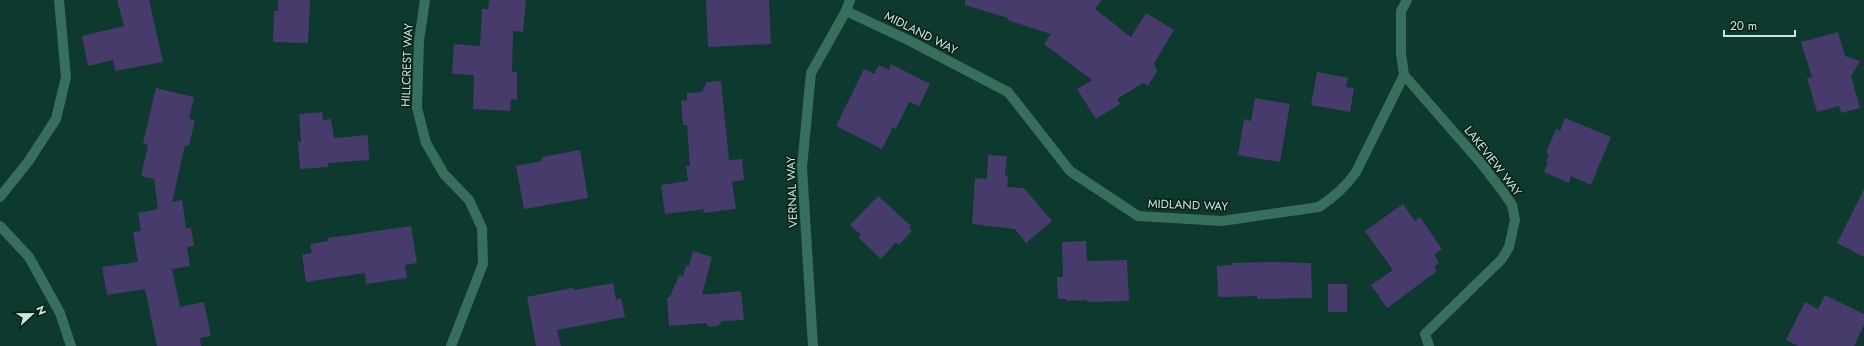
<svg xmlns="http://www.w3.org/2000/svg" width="1864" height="346" viewBox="0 0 1864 346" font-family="Jost,sans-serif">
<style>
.building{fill:#473b6c}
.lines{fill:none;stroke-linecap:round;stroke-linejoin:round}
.street{stroke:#376e5e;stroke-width:10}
.labels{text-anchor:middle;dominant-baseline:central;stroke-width:3;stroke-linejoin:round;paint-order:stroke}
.street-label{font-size:12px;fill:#cbe7dd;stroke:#071e17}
</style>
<rect width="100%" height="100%" fill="#0e392e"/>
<g class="building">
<polygon points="117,0 149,0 163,62 115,71 113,60 88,66 82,36 124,26"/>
<polygon points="278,0 310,0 308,43 273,42 274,11 278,11"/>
<polygon points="489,0 526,0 523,32 513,31 512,72 517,72 517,100 511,99 510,111 473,109 474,75 452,74 454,44 480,46 482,9 488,9"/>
<polygon points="706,0 769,0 771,44 708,47"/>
<polygon points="965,0 1102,0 1095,9 1131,37 1146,13 1174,30 1154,63 1157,71 1148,86 1143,83 1117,99 1120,104 1096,119 1077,89 1092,80 1044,44 1051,34 1007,20 1008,18 965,5"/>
<polygon points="1838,32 1845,56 1860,61 1851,76 1860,108 1841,113 1839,106 1817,112 1807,78 1812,77 1801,42"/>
<polygon points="891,64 930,84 919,106 909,102 896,129 893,127 882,149 836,126 864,69 874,74 879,65 889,70"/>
<polygon points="1317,72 1348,78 1346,87 1354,88 1350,112 1311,105"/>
<polygon points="721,81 729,160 742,159 744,180 732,182 736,209 703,213 705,209 665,214 661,185 688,181 686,166 690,166 687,125 683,125 681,101 687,100 687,93 702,92 707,82"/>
<polygon points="156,88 194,97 189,119 195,120 189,146 185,145 172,202 182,200 186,228 191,228 194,246 187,247 190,266 172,269 180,307 204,302 211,336 200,338 201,346 157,346 145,289 107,295 102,267 138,262 133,232 141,231 138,213 158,209 154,179 141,176 148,145 143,143"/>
<polygon points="1255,98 1290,104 1280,162 1238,155 1244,119 1251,121"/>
<polygon points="322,112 323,120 331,119 334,138 368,135 369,160 328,163 328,167 300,169 298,142 301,142 299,114"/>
<polygon points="1565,118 1611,137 1591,185 1571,176 1569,183 1544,172 1548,162 1546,161 1549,155 1546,153 1556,129 1560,131"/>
<polygon points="580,150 588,198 524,209 516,166 542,161 542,157"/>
<polygon points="988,155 1007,156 1005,176 1008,176 1007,187 1024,188 1052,221 1026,243 1015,229 972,224 975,178 987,179"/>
<polygon points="1864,189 1864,257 1837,243"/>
<polygon points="878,196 911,226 909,228 912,231 899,245 896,242 881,259 858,237 861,235 850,225"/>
<polygon points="1403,204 1415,221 1420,217 1442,249 1434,255 1439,263 1434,267 1437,271 1387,308 1371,285 1393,270 1365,231"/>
<polygon points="411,226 417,263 405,265 407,278 366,284 365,273 306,282 302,255 312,253 310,244 328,241 328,238"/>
<polygon points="1086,241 1087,261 1127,260 1129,301 1087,302 1087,300 1067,301 1066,299 1058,299 1057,277 1063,277 1062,242"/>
<polygon points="693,251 712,257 702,295 741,291 744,320 722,321 718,326 709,327 706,323 669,326 667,298 670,297 679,275 683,276 686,265 689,266"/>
<polygon points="1273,262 1311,263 1312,298 1257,299 1257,296 1218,297 1217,266 1232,265 1232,263"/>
<polygon points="613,283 616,300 621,298 625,317 557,330 561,346 536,346 527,297 572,288 575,290"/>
<rect x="1328" y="284" width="19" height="28"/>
<polygon points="1825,295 1864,314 1864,325 1854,346 1798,346 1786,340 1805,302 1818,309"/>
</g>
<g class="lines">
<g class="street">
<polyline points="425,0 419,41 417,108 426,143 444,174 469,200 482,228 483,264 451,346"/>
<polyline points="1407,0 1401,11 1401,53 1404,75 1480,162 1501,189 1512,205 1515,220 1509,247 1502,259 1425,334 1429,346"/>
<path d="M846,11L908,40L1008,92L1070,171L1138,216L1222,221L1319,207C1334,197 1346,187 1356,172L1404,75"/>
<polyline points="0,197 28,162 56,119 66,77 59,0"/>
<polyline points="0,226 29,257 60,313 71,346"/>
<polyline points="813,346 802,167 811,73 846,11 850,0"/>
</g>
</g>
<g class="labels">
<g class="street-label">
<text transform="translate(921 33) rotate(27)">MIDLAND WAY</text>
<text transform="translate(407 65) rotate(-88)">HILLCREST WAY</text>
<text transform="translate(1493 161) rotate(52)">LAKEVIEW WAY</text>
<text transform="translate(792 192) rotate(-92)">VERNAL WAY</text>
<text transform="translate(1188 205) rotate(2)">MIDLAND WAY</text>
</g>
</g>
<g transform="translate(32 314) rotate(68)" stroke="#071e17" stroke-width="3" paint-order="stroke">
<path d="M0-3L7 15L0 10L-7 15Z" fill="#cbe7dd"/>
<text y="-6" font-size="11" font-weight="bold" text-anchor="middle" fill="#cbe7dd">N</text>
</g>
<path d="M1724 30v6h71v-6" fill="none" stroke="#cbe7dd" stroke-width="2"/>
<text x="1730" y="30" font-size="12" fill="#cbe7dd" stroke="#071e17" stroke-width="3" paint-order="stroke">20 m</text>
</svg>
